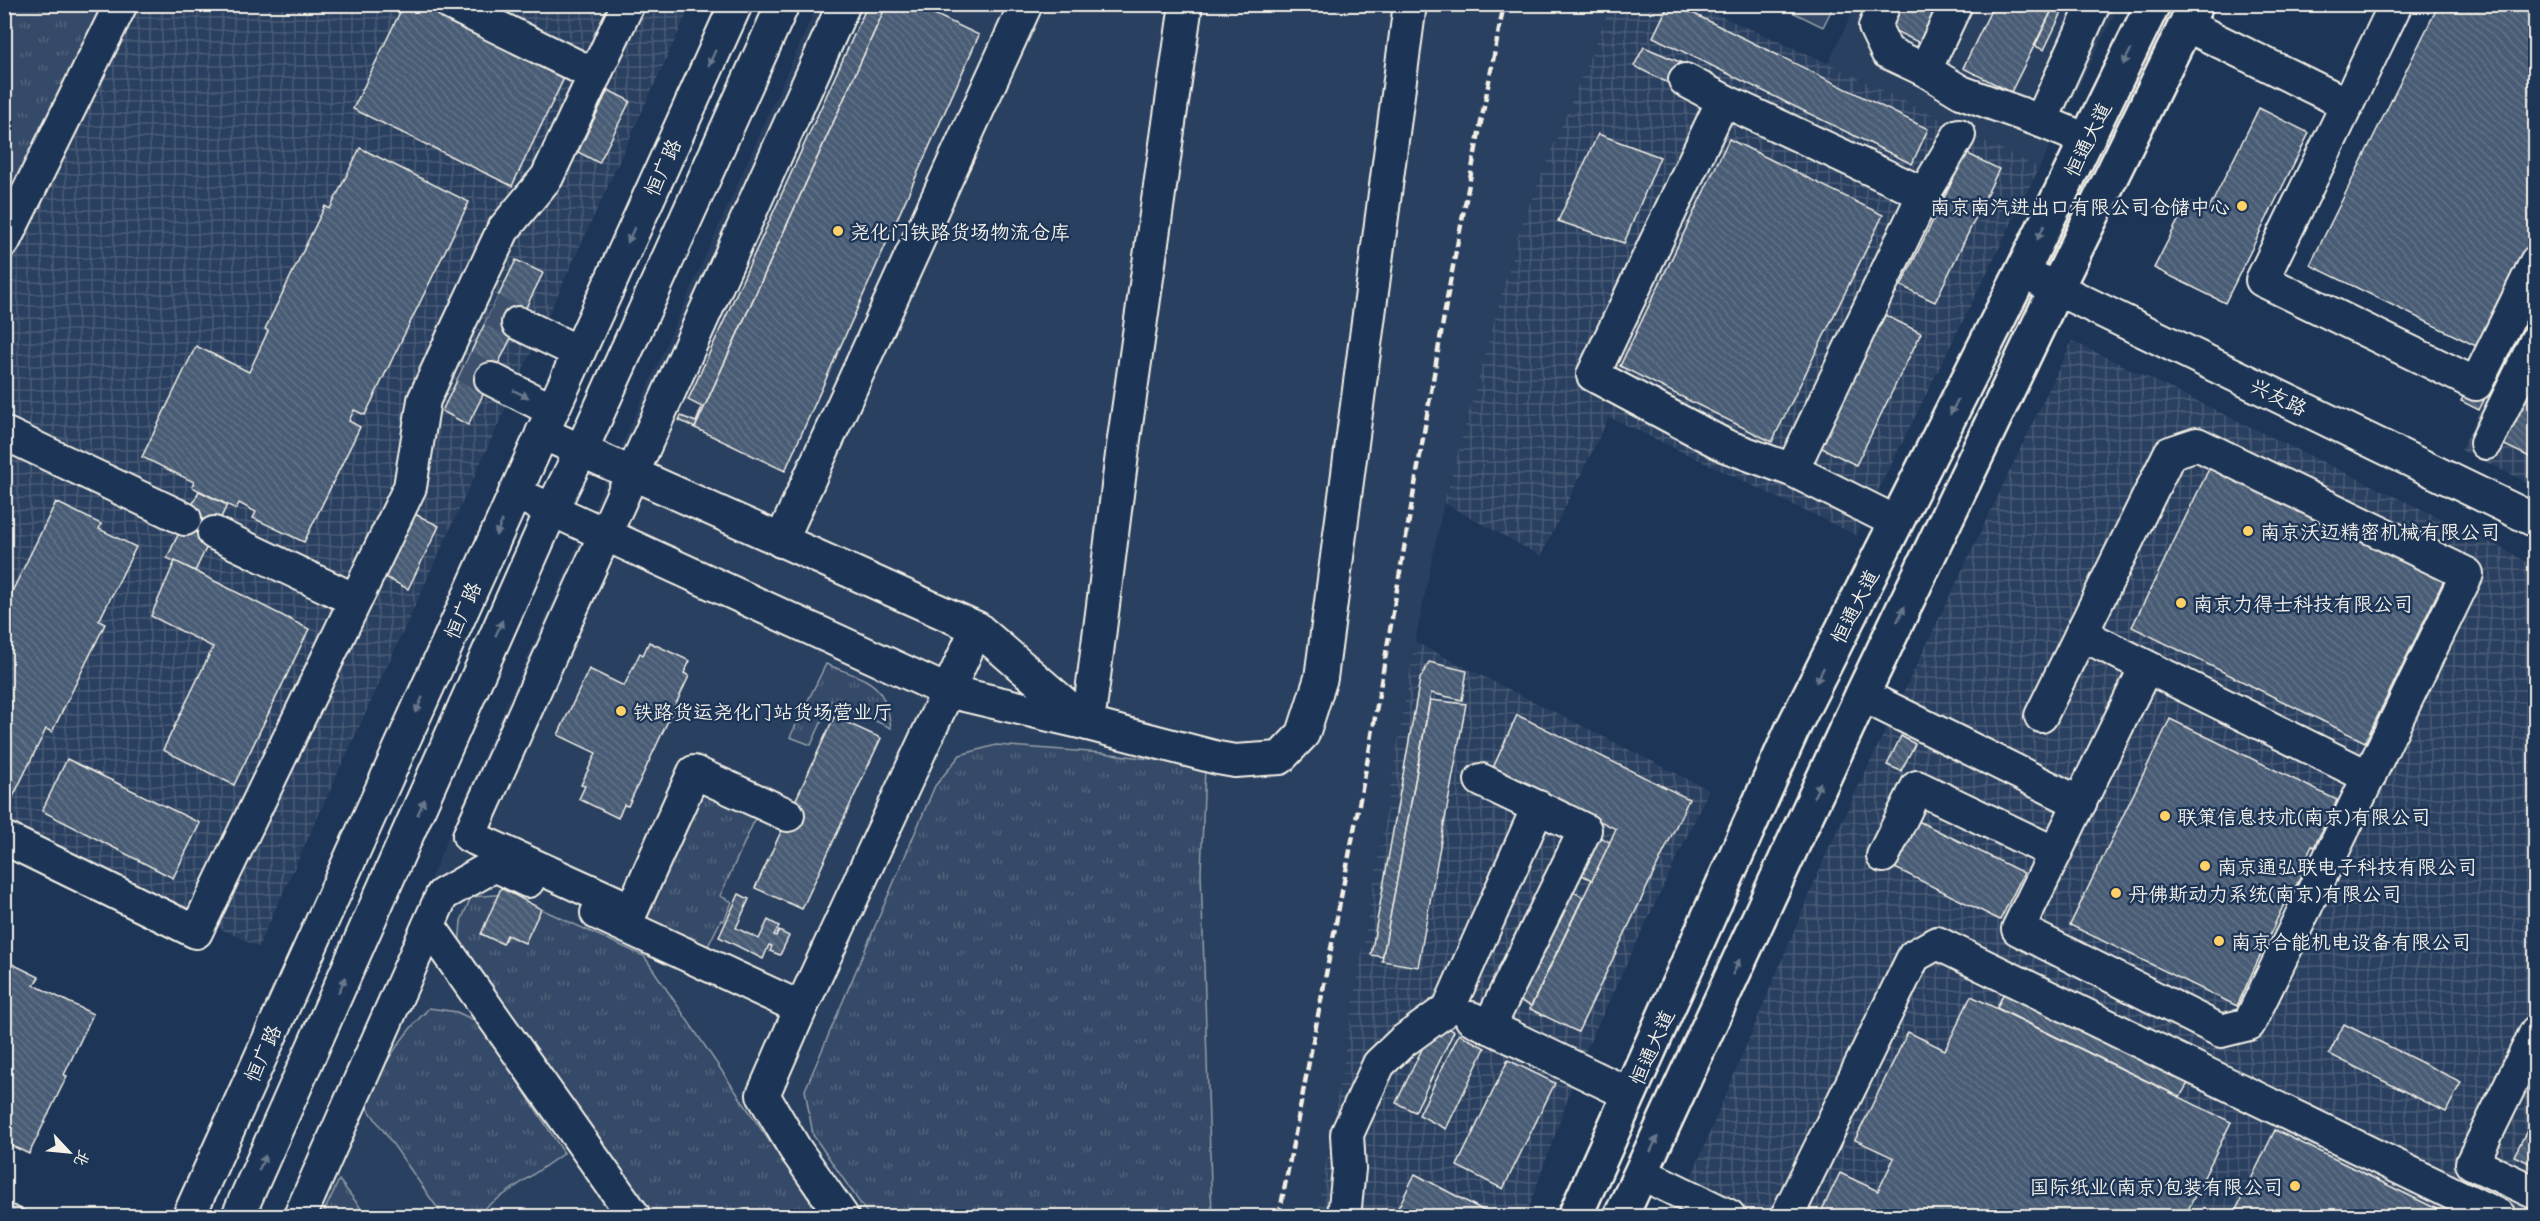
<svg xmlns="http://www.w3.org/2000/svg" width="2540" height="1221" viewBox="0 0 2540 1221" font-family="Mali,'LXGW WenKai TC',sans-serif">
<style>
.built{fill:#2a4060}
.industrial{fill:url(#industrial-grid)}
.grass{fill:url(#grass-tufts);stroke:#949ea8;stroke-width:1.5}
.pitch{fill:#354a67;stroke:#949ea8;stroke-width:1.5}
.building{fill:url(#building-back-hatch);stroke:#f4f1e8;stroke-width:1.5}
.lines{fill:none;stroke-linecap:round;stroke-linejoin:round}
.minor-tunnel{stroke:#3d516d;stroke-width:32;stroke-dasharray:32 16;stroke-linecap:butt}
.minor-casing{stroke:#f4f1e8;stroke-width:36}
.major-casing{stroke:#f4f1e8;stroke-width:38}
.minor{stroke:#1d3557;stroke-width:32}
.major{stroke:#1d3557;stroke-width:33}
.rail{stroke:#f4f1e8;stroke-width:4.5;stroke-dasharray:9 4.5;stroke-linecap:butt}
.oneway{fill:#68778a}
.poi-dot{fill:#ffd166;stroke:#1d3557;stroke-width:2}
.labels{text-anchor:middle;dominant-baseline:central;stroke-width:5;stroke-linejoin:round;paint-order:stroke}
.street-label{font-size:20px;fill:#f4f1e8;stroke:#1d3557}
.poi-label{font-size:20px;fill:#f4f1e8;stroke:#1d3557;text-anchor:start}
</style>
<defs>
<pattern id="industrial-grid" width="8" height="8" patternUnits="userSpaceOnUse" patternTransform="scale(1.5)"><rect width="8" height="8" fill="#2a4060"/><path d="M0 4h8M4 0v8" fill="none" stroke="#4a5c77"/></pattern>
<pattern id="grass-tufts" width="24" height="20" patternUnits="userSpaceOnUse" patternTransform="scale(1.5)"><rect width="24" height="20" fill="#354a67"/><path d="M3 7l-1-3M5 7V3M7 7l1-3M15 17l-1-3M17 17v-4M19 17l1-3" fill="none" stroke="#53657d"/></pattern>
<pattern id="building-back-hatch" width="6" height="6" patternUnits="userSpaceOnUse" patternTransform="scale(1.5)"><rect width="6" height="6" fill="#485b74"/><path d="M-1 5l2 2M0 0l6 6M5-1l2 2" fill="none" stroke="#637388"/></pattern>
</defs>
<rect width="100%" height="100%" fill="#1d3557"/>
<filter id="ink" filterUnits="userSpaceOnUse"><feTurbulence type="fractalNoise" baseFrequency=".0167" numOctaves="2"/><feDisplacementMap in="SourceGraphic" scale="12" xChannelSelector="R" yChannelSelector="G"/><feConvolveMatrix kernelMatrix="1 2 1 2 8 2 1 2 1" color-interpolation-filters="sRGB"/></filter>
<g filter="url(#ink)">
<g class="built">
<polygon points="817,5 1611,5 1520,228 1444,503 1415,642 1317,1216 286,1216 468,791"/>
<polygon points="1856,5 2119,5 2039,168 1828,63"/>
</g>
<g class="industrial">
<polygon points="4,5 691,5 258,947 5,822"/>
<polygon points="1611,5 1695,5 1828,63 2039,168 1856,535 1609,417 1541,556 1444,503 1520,228"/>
<polygon points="2535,295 2535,486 2461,450"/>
<polygon points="2072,341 2506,550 2535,567 2535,1216 1675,1216 1827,852"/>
<polygon points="1415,642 1709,790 1583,1056 1526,1216 1317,1216"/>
</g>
<g class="grass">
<polygon points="5,5 87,5 105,13 5,217"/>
<path d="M826,664C867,681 885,679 891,728L831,701L811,745L790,737Z"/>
<polygon points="996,745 1103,753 1205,766 1201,873 1212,1216 869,1216 813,1135 805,1090 935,786 960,755"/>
<polygon points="701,792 756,817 720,896 732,902 724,921 721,920 708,946 644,917"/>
<polygon points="508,894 644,956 820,1216 648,1216 459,948 461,921 471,897"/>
<path d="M429,1008L457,1012L480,1023L564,1153L473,1216H443L366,1106C380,1068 400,1037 429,1008Z"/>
<polygon points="339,1180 367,1216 322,1216"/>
</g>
<polygon class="pitch" points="1778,5 1834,5 1823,27"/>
<g class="building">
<polygon points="404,4 418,4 565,76 512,186 353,109"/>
<polygon points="868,4 887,4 695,428 679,420 681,416 696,422 702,407 688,400"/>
<polygon points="887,4 913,4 979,35 785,471 695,428"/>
<polygon points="1669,4 1674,4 1928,129 1912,164 1653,37"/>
<polygon points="1900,4 1940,4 1920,43 1889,28"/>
<polygon points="1994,4 2055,4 2011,92 1963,68"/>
<polygon points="2055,4 2066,4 2044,50 2035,46"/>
<polygon points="2439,4 2536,4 2536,236 2480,348 2310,265"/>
<polygon points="1644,47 1682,63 1672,85 1634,66"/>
<polygon points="608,90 630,101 599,163 578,152"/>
<polygon points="2259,108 2309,133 2225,303 2154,268 2188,201 2208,211"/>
<polygon points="1598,134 1660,157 1624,243 1558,221"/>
<polygon points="1729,139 1883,215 1772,442 1620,366"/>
<polygon points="360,148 469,202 365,415 354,410 349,421 360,427 304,542 253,518 256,512 239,503 236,509 192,487 194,482 142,457 196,346 249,372 268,331 265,329 325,206 330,209"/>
<polygon points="1966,153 1999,169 1935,302 1901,286"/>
<polygon points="516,260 543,273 468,425 442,411"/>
<polygon points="2536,298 2536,325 2503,391 2493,386"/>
<polygon points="1885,315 1921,333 1856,465 1820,447"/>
<polygon points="2536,365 2536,460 2498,442"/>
<polygon points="2466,391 2484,400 2479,410 2461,401"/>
<polygon points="2210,467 2444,580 2365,742 2132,627"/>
<polygon points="199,491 227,505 195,571 167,558"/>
<polygon points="56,502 101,524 99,529 136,547 99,621 105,624 52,732 46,729 11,801 4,798 4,608"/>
<polygon points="415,514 439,526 408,589 385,577"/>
<polygon points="175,561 309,629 234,785 163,750 213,647 151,616"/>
<polygon points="649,642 690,661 684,673 689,676 628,806 624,805 618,818 579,799 585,786 581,785 596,753 558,735 589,669 624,686 640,653 643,655"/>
<polygon points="1429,662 1467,671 1462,700 1431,693 1383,957 1371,955 1420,679"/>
<polygon points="1430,700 1466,704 1418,967 1382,961"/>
<polygon points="1517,715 1689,799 1578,1032 1530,1009 1616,829 1493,768"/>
<polygon points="834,717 881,738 802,909 755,888"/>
<polygon points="2170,719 2337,800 2314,847 2312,846 2302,866 2305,868 2293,892 2290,891 2237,1006 2070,925"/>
<polygon points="1901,736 1915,744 1901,771 1887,765"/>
<polygon points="67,759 200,823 173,878 42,811"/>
<polygon points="1914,819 2024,873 2000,920 1891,866"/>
<polygon points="1591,833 1610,842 1592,880 1573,871"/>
<polygon points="1564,887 1583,897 1531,1006 1512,997"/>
<polygon points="501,888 541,909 525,943 507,935 503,944 481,934"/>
<polygon points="739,894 749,899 736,928 759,939 768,920 779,926 774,935 776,936 779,931 789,936 780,955 770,951 772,946 769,945 763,959 719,937"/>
<polygon points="4,960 39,977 34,985 93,1014 64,1075 67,1076 29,1154 4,1142"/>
<polygon points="2004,992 2188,1083 2180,1097 1997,1008"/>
<polygon points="1971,996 2231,1122 2185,1216 1819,1216 1840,1173 1878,1191 1894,1158 1855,1140 1908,1032 1945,1050"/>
<polygon points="1435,1022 1454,1031 1415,1112 1396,1103"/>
<polygon points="2344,1024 2461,1082 2446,1112 2329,1054"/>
<polygon points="1459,1034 1485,1048 1446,1129 1419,1115"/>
<polygon points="1508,1060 1555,1083 1503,1189 1457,1166"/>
<polygon points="2536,1113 2536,1166 2514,1156"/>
<polygon points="2275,1130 2451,1216 2233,1216"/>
<polygon points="1415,1174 1494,1216 1394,1216"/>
<polygon points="4,1201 36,1216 4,1216"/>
</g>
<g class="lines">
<g class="minor-tunnel">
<polyline points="491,310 518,323"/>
<polyline points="464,366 491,379"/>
</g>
<defs>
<g id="minor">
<polyline points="451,4 595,75"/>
<polyline points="1884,4 1875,27 1887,52 1925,70 1961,92 2041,121 2087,140"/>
<polyline points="2396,4 2262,280 2476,384 2536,262"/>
<polyline points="2186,25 2347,104"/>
<polyline points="1925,70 1956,4"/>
<polyline points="1685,80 1723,100 1924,194"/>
<polyline points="1723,100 1593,375 1726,446 1792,470 1896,522"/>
<polyline points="2041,121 2094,4"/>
<polyline points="4,241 121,4"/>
<polyline points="2022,272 2536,521"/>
<polyline points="518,323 578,352"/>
<polyline points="491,379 552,410"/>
<polyline points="4,433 185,519"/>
<polyline points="542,433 977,628 1088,724 1218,758 1235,761 1280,758 1303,734 1321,678 1410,4"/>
<polyline points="2486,443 2536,341"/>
<polyline points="1792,470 1924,194 1959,135"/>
<polyline points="515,493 947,691 1088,724 1124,439 1186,4"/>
<polyline points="214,533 355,600"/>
<polyline points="781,541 1026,4"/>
<polyline points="2081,634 2369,777"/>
<polyline points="1862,695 2080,803"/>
<polyline points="2041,716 2170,453 2197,444 2467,574 2249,1024 2221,1031 2018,929 2146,667"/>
<polyline points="1481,780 1585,830 1489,1027"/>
<polyline points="788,815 694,772 632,910 469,836 844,4"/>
<polyline points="4,838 196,932 410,487 424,400 444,356 503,230 547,177 628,4"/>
<polyline points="1883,856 1917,787 2055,853"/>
<polyline points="597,913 801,1008"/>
<polyline points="429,926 634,1216"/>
<polyline points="1471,1018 1629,1094"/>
<polyline points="2536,1032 2472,1163 2536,1193"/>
<polyline points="1641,1173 1729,1216"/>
<polyline points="189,1216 736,4"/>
<polyline points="238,1216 552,509 581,451 783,4"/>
<polyline points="300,1216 442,895 495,865 528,881"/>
<polyline points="842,1216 795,1149 763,1095 801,1008 977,628"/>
<polyline points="1344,1216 1349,1169 1347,1134 1379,1064 1402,1042 1449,1008 1538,807"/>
<polyline points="1787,1216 1914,956 1937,943 2499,1216"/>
</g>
<g id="major">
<polyline points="1575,1216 1792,730 2022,272 2153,4"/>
<polyline points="1621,1216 1862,695 2056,289 2196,4"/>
</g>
</defs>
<use href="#minor" class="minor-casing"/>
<use href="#major" class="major-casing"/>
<use href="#minor" class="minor"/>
<use href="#major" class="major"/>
<polyline class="rail" points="1279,1216 1368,758 1449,287 1504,4"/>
</g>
<defs><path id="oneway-solid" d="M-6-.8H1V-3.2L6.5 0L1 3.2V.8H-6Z" transform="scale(1.5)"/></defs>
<g class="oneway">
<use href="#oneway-solid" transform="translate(2127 57) rotate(116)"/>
<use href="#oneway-solid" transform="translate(712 58) rotate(114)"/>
<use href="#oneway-solid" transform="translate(2041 232) rotate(116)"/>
<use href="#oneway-solid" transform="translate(631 235) rotate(114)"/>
<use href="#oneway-solid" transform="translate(521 394) rotate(26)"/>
<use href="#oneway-solid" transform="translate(1954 407) rotate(117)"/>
<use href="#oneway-solid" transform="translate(499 528) rotate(114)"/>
<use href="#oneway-solid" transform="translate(1901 614) rotate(-64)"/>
<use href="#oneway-solid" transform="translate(499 628) rotate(-66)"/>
<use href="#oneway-solid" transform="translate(1820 675) rotate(117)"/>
<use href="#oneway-solid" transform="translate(419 705) rotate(114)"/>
<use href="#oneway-solid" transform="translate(1817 790) rotate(-65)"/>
<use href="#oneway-solid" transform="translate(421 807) rotate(-66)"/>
<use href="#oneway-solid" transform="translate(1736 967) rotate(-65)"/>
<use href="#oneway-solid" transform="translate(342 985) rotate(-66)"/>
<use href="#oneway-solid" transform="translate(1654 1144) rotate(-65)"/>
<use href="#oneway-solid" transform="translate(262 1163) rotate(-66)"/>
</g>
</g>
<g class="poi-dot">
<circle cx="2242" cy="206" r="6"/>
<circle cx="838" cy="231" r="6"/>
<circle cx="2248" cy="531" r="6"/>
<circle cx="2181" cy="603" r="6"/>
<circle cx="621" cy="711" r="6"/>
<circle cx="2165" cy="816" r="6"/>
<circle cx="2205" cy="866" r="6"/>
<circle cx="2116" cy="893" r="6"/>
<circle cx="2219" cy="941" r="6"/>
<circle cx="2295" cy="1186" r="6"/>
</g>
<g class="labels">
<g class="street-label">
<text transform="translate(2087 139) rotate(-64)">恒通大道</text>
<text transform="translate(662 167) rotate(-66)">恒广路</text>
<text transform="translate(2279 396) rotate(26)">兴友路</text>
<text transform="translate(1854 606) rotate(-63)">恒通大道</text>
<text transform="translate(462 610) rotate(-66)">恒广路</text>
<text transform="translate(1651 1047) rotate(-66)">恒通大道</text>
<text transform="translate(262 1053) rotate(-66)">恒广路</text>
</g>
<g class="poi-label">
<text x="2230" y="206" text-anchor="end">南京南汽进出口有限公司仓储中心</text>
<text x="850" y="231">尧化门铁路货场物流仓库</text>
<text x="2260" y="531">南京沃迈精密机械有限公司</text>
<text x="2193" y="603">南京力得士科技有限公司</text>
<text x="633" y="711">铁路货运尧化门站货场营业厅</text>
<text x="2177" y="816">联策信息技术(南京)有限公司</text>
<text x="2217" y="866">南京通弘联电子科技有限公司</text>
<text x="2128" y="893">丹佛斯动力系统(南京)有限公司</text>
<text x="2231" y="941">南京合能机电设备有限公司</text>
<text x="2283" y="1186" text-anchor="end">国际纸业(南京)包装有限公司</text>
</g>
</g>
<rect width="2540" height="1221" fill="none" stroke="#1d3557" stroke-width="24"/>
<rect x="12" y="12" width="2516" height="1197" fill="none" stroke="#f4f1e8" stroke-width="2" filter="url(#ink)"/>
<g transform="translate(69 1152) rotate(116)" stroke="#1d3557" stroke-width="4.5" paint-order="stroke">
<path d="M0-4.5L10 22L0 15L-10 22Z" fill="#f4f1e8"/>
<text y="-9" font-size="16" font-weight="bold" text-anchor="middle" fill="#f4f1e8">北</text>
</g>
</svg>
